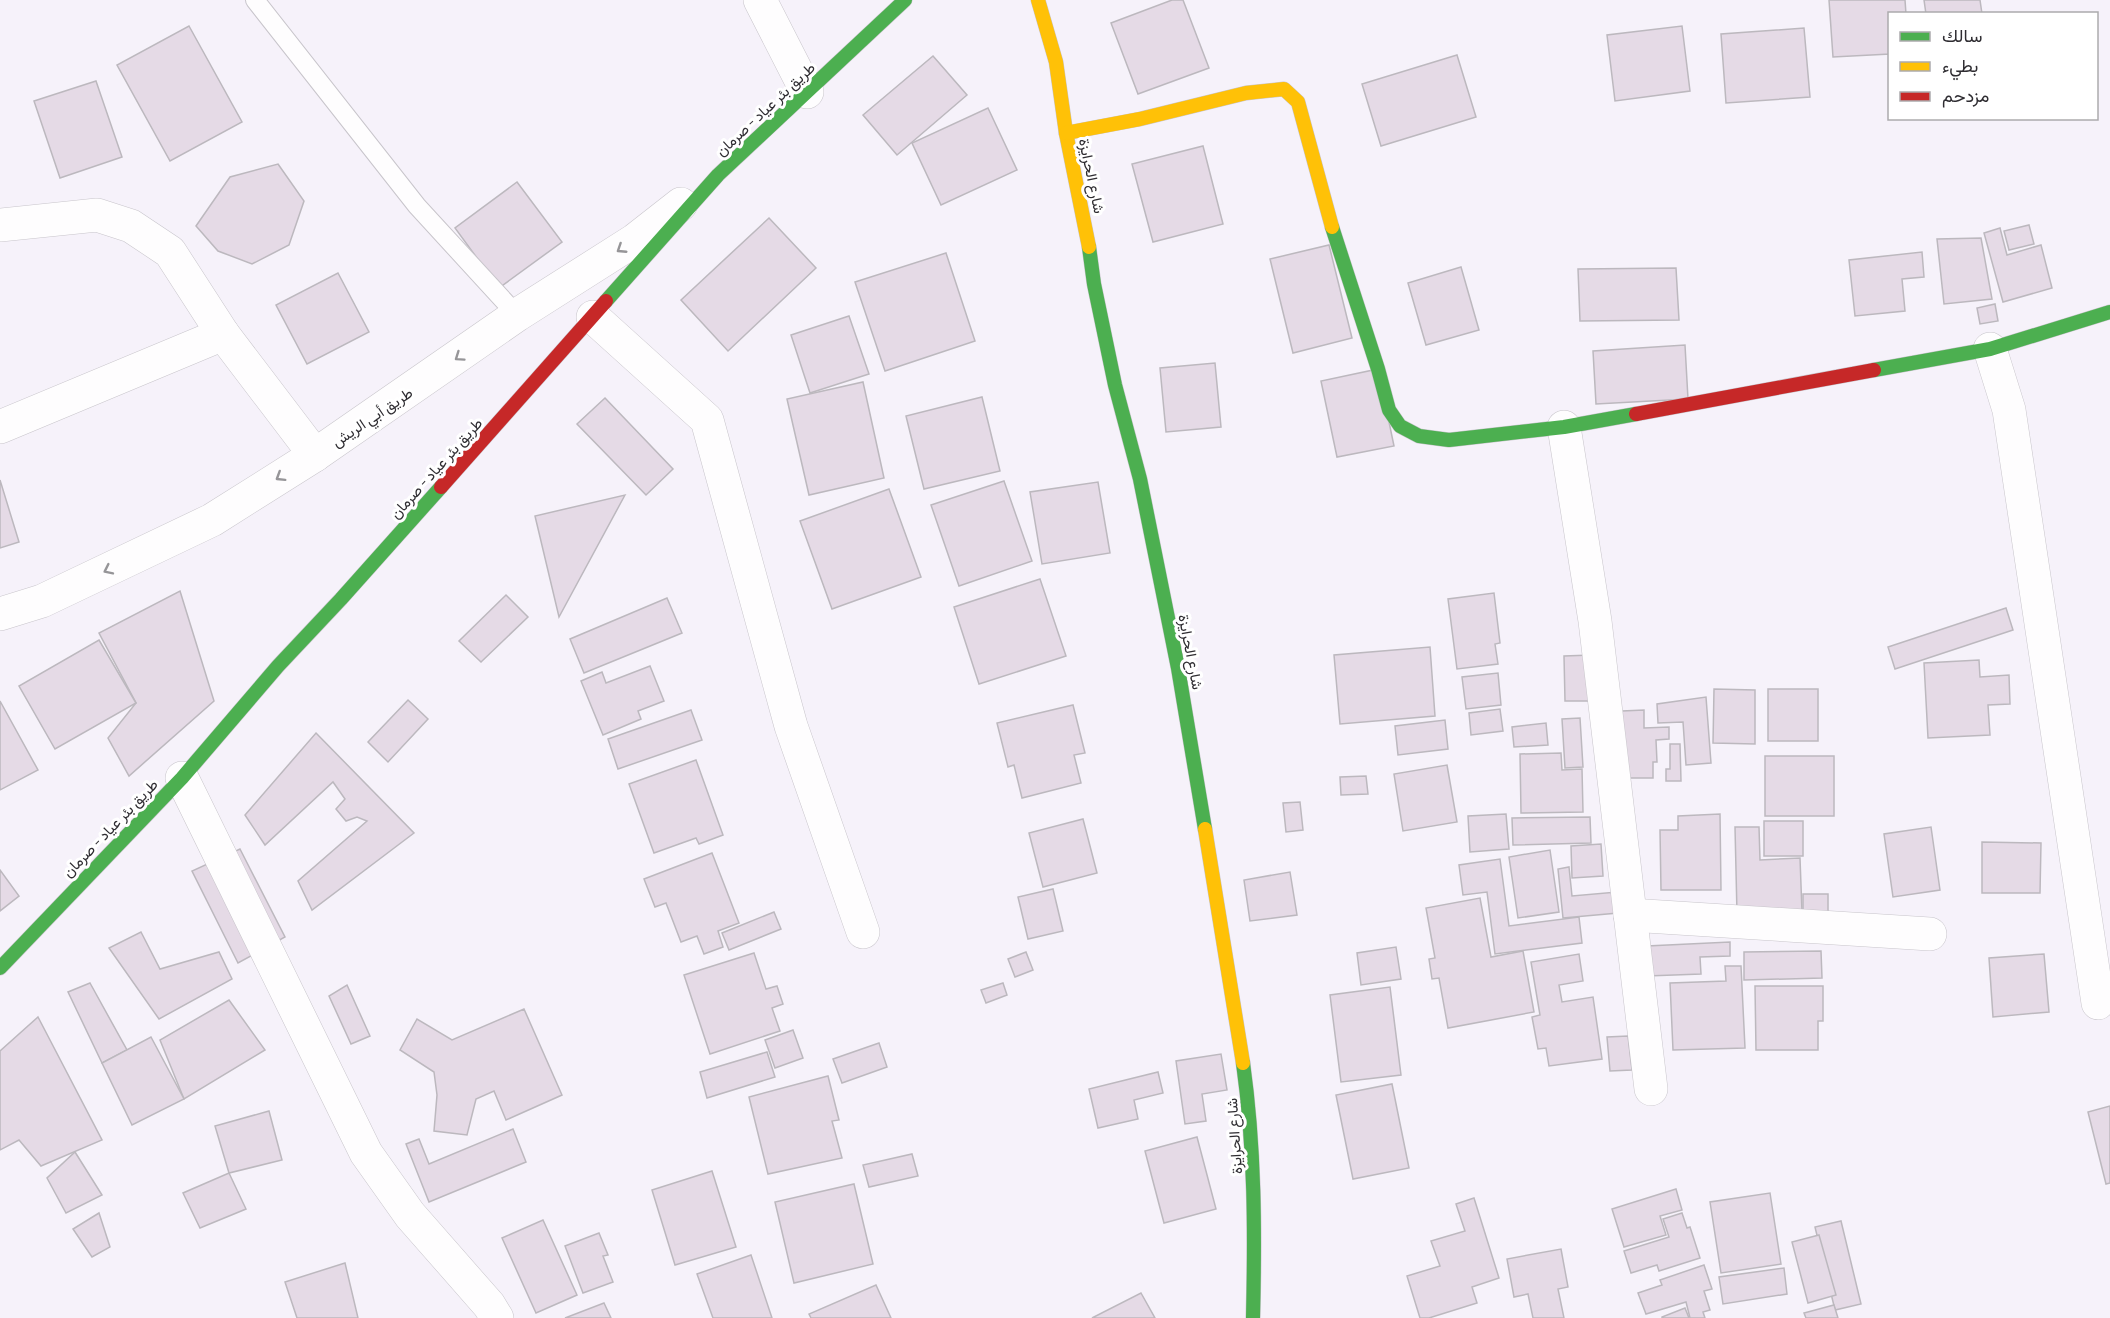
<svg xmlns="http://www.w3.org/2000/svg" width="2110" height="1318" viewBox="0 0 2110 1318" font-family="Manrope,Vazirmatn,sans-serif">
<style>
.building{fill:#e5dae6;stroke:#bcb8be;stroke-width:1.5}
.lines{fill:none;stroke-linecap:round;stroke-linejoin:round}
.lane-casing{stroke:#c8c5cb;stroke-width:20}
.street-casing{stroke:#c8c5cb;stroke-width:34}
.fast-casing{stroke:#c8c5cb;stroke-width:15}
.slow-casing{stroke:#c8c5cb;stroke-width:15}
.jam-casing{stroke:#c8c5cb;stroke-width:15}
.lane{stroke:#fefdfe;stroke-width:18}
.street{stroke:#fefdfe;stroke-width:33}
.fast{stroke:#4caf50;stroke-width:14}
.slow{stroke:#ffc107;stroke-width:14}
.jam{stroke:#c62828;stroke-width:14}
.oneway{stroke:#969598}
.labels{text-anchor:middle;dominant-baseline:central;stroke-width:6;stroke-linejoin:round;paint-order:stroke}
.street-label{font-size:15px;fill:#2f2d32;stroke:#fff}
</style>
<rect width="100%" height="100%" fill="#f6f2fa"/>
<g class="building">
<polygon points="1172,0 1183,0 1209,68 1138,94 1111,23"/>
<polygon points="1829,0 1905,0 1906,14 1890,14 1890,54 1833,57"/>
<polygon points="1924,0 1980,0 1982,14 1926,14"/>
<polygon points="189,26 242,122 170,161 117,65"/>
<polygon points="1682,26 1690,91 1615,101 1607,35"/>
<polygon points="1804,28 1810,97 1726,103 1721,34"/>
<polygon points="1457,55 1476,117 1381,146 1362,84"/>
<polygon points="933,56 967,95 897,155 863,115"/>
<polygon points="96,81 122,157 60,178 34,101"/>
<polygon points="988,108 1017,170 941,205 912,143"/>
<polygon points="1203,146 1223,224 1153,242 1132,164"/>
<polygon points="278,164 304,201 289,245 252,264 218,251 196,226 230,177"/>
<polygon points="517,182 562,242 499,288 455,228"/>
<polygon points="769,218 816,268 728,351 681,300"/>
<polygon points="2029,225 2034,244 2009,250 2004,231"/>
<polygon points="2000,228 2007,255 2041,245 2052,288 2003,302 1984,233"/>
<polygon points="1981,238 1992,299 1944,304 1937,239"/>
<polygon points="1329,245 1352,338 1293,353 1270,259"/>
<polygon points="1922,252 1924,277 1902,279 1905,311 1855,316 1849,260"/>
<polygon points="946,253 975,341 885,371 855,282"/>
<polygon points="1461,267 1479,330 1426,345 1408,283"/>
<polygon points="1676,268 1679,320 1580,321 1578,269"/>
<polygon points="338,273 369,332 307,364 276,305"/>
<polygon points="1995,304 1998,321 1980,324 1977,308"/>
<polygon points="849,316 869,374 810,393 791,335"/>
<polygon points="1685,345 1688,399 1596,404 1593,351"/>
<polygon points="1215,363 1221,427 1166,432 1160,368"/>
<polygon points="1378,369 1394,446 1337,457 1321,381"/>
<polygon points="863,382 884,478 809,495 787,399"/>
<polygon points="982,397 1000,471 924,489 906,416"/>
<polygon points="605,398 673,469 646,495 577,424"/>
<polygon points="0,480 19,542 0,548"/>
<polygon points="1004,481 1032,561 959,586 931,505"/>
<polygon points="1098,482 1110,553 1042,564 1030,492"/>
<polygon points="889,489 921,577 832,609 800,521"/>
<polygon points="625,495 559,617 535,516"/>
<polygon points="1040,579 1066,656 979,684 954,607"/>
<polygon points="180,591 214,701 129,776 108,738 136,703 99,633"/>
<polygon points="1494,593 1500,643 1495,644 1498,664 1457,669 1448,599"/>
<polygon points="506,595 528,617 481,662 459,641"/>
<polygon points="667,598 682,633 584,673 570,639"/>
<polygon points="2006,608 2013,630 1895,669 1888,647"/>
<polygon points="99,640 136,703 55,749 19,686"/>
<polygon points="1430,647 1435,716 1340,724 1334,655"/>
<polygon points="1592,655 1593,701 1565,701 1564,656"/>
<polygon points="1979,660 1980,677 2009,675 2010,704 1988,705 1990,735 1928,738 1924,663"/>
<polygon points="650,666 664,701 638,711 641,719 603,735 581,681 602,672 606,683"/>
<polygon points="1498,673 1501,705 1466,709 1462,677"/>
<polygon points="1714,689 1755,690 1755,744 1713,743"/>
<rect x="1768" y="689" width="50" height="52"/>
<polygon points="1706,697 1711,763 1686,765 1683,722 1658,723 1657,704"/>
<polygon points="408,700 428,719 388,762 368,742"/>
<polygon points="0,701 38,770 0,790"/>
<polygon points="1073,705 1085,753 1074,755 1081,783 1022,798 1014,765 1008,767 997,723"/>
<polygon points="1500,709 1503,731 1471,735 1469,713"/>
<polygon points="691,710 702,740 618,769 608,739"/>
<polygon points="1644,710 1644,728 1669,727 1669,739 1656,740 1657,762 1653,762 1653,778 1623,778 1622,711"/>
<polygon points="1580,718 1583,767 1565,768 1562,719"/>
<polygon points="1445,720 1448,749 1398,755 1395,726"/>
<polygon points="1546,723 1548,745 1514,747 1512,727"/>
<polygon points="316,733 414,833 312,910 298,881 367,821 357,817 346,821 336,809 345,799 333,782 265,845 245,815"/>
<polygon points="1670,744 1680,744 1681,781 1666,781 1666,769 1670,769"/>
<polygon points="1561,753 1562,770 1582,769 1583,812 1521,813 1520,754"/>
<rect x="1765" y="756" width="69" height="60"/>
<polygon points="696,760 723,835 699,844 696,838 654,853 629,784"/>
<polygon points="1447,765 1457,822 1403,831 1394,774"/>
<polygon points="1366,776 1368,794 1341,795 1340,777"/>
<polygon points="1300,802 1303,830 1286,832 1283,803"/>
<polygon points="1506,814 1509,849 1470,852 1468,816"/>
<polygon points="1720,814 1721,890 1661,890 1660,830 1678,830 1678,816"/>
<polygon points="1590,817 1591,843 1513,845 1512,818"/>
<polygon points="1083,819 1097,873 1043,887 1029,833"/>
<rect x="1764" y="821" width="39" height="35"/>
<polygon points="1735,827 1759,827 1760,860 1800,858 1802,912 1737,914"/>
<polygon points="1931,827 1940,890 1893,897 1884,834"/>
<polygon points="1982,842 2041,843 2040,893 1982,893"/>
<polygon points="1601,844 1603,876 1572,878 1571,846"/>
<polygon points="240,849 285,937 238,963 192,871"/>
<polygon points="1550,850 1559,912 1518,918 1509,857"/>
<polygon points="712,853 739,923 718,931 723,947 704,954 697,936 681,942 666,903 655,907 644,879"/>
<polygon points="1500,859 1509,926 1579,917 1582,943 1495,954 1487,892 1463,895 1459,865"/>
<polygon points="1569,867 1572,896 1617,892 1618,913 1563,918 1558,869"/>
<polygon points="0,870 19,896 0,911"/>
<polygon points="1290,872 1297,915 1250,921 1244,880"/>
<polygon points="1053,889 1063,931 1028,939 1018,897"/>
<rect x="1803" y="894" width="25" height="22"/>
<polygon points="1480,898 1491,957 1523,951 1534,1012 1448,1028 1439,978 1432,979 1429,959 1435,958 1426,908"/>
<polygon points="774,912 781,929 729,950 722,933"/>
<polygon points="141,932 160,969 219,952 232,979 159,1019 109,948"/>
<polygon points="1730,942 1730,956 1700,957 1701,974 1647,976 1647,946"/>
<polygon points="1396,947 1401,979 1361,985 1357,953"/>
<polygon points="1821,951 1822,978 1744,980 1744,952"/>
<polygon points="1026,952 1033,970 1015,977 1008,959"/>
<polygon points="754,953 766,989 777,986 783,1004 772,1008 780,1031 710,1054 684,975"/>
<polygon points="1579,954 1583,981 1559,985 1562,1002 1593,997 1602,1059 1549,1066 1546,1048 1538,1049 1532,1017 1540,1015 1531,962"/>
<polygon points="2044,954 2049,1012 1993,1017 1989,958"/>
<polygon points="1725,966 1741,966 1745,1048 1673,1050 1670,983 1726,981"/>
<polygon points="90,983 127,1050 102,1063 68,992"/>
<polygon points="1003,983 1007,995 986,1003 981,990"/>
<polygon points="347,985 370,1036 351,1044 329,996"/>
<polygon points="1755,986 1823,986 1823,1021 1818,1021 1818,1050 1756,1050"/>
<polygon points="1390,987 1401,1075 1341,1082 1330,995"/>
<polygon points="229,1000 265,1050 184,1099 160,1040"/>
<polygon points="524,1009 562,1095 506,1120 494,1091 476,1099 467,1135 434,1131 437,1095 434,1072 400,1050 417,1019 452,1040"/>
<polygon points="38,1017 102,1140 41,1166 19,1140 0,1150 0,1051"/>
<polygon points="793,1030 803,1058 775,1068 765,1040"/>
<polygon points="1628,1036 1632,1070 1610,1071 1607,1037"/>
<polygon points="151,1037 184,1099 132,1125 102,1063"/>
<polygon points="879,1043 887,1067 842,1083 833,1059"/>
<polygon points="767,1052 775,1077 707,1098 700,1072"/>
<polygon points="1221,1054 1227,1090 1202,1094 1206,1121 1185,1124 1176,1061"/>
<polygon points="1158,1072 1163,1093 1134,1100 1138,1119 1098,1128 1089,1089"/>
<polygon points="828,1076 839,1120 832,1121 842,1158 768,1174 749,1097"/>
<polygon points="1392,1084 1409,1168 1353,1179 1336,1095"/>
<polygon points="2110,1106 2110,1183 2106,1184 2088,1112"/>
<polygon points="269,1111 282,1160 229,1173 215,1126"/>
<polygon points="513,1129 526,1162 429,1202 406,1144 419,1139 429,1164"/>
<polygon points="1197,1137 1216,1209 1164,1223 1145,1151"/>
<polygon points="75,1152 102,1195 66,1213 47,1178"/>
<polygon points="912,1154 918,1176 869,1187 863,1165"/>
<polygon points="712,1171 736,1247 675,1265 652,1190"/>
<polygon points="229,1173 246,1209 200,1228 183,1193"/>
<polygon points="854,1184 873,1264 794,1283 775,1202"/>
<polygon points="1676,1189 1682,1210 1660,1216 1666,1235 1624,1247 1612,1209"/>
<polygon points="1770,1193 1781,1264 1721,1273 1710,1202"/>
<polygon points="1474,1198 1499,1278 1472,1287 1477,1303 1429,1318 1420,1318 1407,1276 1440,1266 1431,1241 1465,1231 1456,1204"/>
<polygon points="99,1213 110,1247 92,1257 73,1229"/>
<polygon points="1682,1213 1687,1228 1690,1227 1700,1258 1659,1271 1657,1265 1631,1273 1624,1251 1669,1237 1663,1219"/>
<polygon points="543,1220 577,1295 536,1313 502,1238"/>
<polygon points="1841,1221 1861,1304 1835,1310 1815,1227"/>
<polygon points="599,1233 608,1255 603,1256 613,1282 583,1293 565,1246"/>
<polygon points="1819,1235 1836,1295 1808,1303 1792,1242"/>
<polygon points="1561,1249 1568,1287 1558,1289 1564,1318 1533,1318 1528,1294 1514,1297 1507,1259"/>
<polygon points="751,1255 772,1318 713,1318 697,1274"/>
<polygon points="345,1263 358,1318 297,1318 285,1282"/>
<polygon points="1704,1265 1712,1289 1704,1291 1710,1310 1703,1312 1705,1318 1690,1318 1686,1302 1646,1314 1638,1293 1662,1285 1660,1280"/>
<polygon points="1784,1268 1787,1294 1723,1304 1719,1277"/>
<polygon points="876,1285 891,1318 811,1318 809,1314"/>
<polygon points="1141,1293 1155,1318 1092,1318"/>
<polygon points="604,1303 611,1318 565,1318"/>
<polygon points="1834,1305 1838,1318 1806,1318 1804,1313"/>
<polygon points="1685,1308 1689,1318 1662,1318 1662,1317"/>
</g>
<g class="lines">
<defs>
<polyline id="lane" points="255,0 417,206 517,315"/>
<g id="street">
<polyline points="760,0 807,92"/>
<polyline points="0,225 97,215 131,226 170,252 223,334 315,455"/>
<polyline points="593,317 707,420 791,726 863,932"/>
<polyline points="1990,349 2009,410 2098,1003"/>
<polyline points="0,427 223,334"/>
<polyline points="1564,427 1595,621 1651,1089"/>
<polyline points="0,614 42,601 212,520 315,455 517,315 635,240 681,204"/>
<polyline points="182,778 366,1153 410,1215 489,1305 497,1318"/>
<polyline points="1630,915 1930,934"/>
</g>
<g id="fast">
<polyline points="1332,227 1378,369 1389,410 1400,426 1419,436 1449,440 1564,427 1636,414"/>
<polyline points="1089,247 1094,284 1115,385 1140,479 1178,668 1205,829"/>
<polyline points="606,301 718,175 905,0"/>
<polyline points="1874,370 1990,349 2110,312"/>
<polyline points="0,968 182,778 278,666 341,599 441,487"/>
<path d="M1243,1063C1255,1148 1255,1233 1253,1318"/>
</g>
<g id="slow">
<polyline points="1038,0 1056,62 1066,133 1089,247"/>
<polyline points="1066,133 1140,119 1246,93 1284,89 1298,102 1332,227"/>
<polyline points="1205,829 1243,1063"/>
</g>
<g id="jam">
<polyline points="1636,414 1874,370"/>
<polyline points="441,487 606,301"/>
</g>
</defs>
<use href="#lane" class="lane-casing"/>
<use href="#street" class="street-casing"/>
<use href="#fast" class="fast-casing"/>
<use href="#slow" class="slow-casing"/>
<use href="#jam" class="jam-casing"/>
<use href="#lane" class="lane"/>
<use href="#street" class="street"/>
<use href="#fast" class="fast"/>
<use href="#slow" class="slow"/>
<use href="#jam" class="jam"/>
</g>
<defs><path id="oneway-chevron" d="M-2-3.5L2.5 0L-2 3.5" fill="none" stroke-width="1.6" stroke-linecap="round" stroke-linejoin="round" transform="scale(1.5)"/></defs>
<g class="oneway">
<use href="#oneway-chevron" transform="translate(621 249) rotate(147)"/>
<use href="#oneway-chevron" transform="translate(459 357) rotate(145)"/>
<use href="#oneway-chevron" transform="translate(280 477) rotate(148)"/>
<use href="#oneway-chevron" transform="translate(108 570) rotate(154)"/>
</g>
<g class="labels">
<g class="street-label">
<text transform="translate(765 109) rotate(-43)">طريق بئر عياد - صرمان</text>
<text transform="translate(1092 176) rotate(78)">شارع الحرايزة</text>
<text transform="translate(372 417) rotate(-34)">طريق أبي الريش</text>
<text transform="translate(436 468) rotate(-48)">طريق بئر عياد - صرمان</text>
<text transform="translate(1191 652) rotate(79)">شارع الحرايزة</text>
<text transform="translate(110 828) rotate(-46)">طريق بئر عياد - صرمان</text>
<text transform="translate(1234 1136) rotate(-94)">شارع الحرايزة</text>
</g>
</g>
<rect x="1888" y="12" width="210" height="108" fill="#ffffff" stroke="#acabad" stroke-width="1.5"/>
<rect x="1900" y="32" width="30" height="9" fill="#4caf50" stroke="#acabad" stroke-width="1.5"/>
<text x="1942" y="42" font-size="18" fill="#2f2d32">سالك</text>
<rect x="1900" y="62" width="30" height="9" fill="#ffc107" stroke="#acabad" stroke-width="1.5"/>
<text x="1942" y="72" font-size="18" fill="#2f2d32">بطيء</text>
<rect x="1900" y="92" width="30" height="9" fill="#c62828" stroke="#acabad" stroke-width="1.5"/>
<text x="1942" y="102" font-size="18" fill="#2f2d32">مزدحم</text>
</svg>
